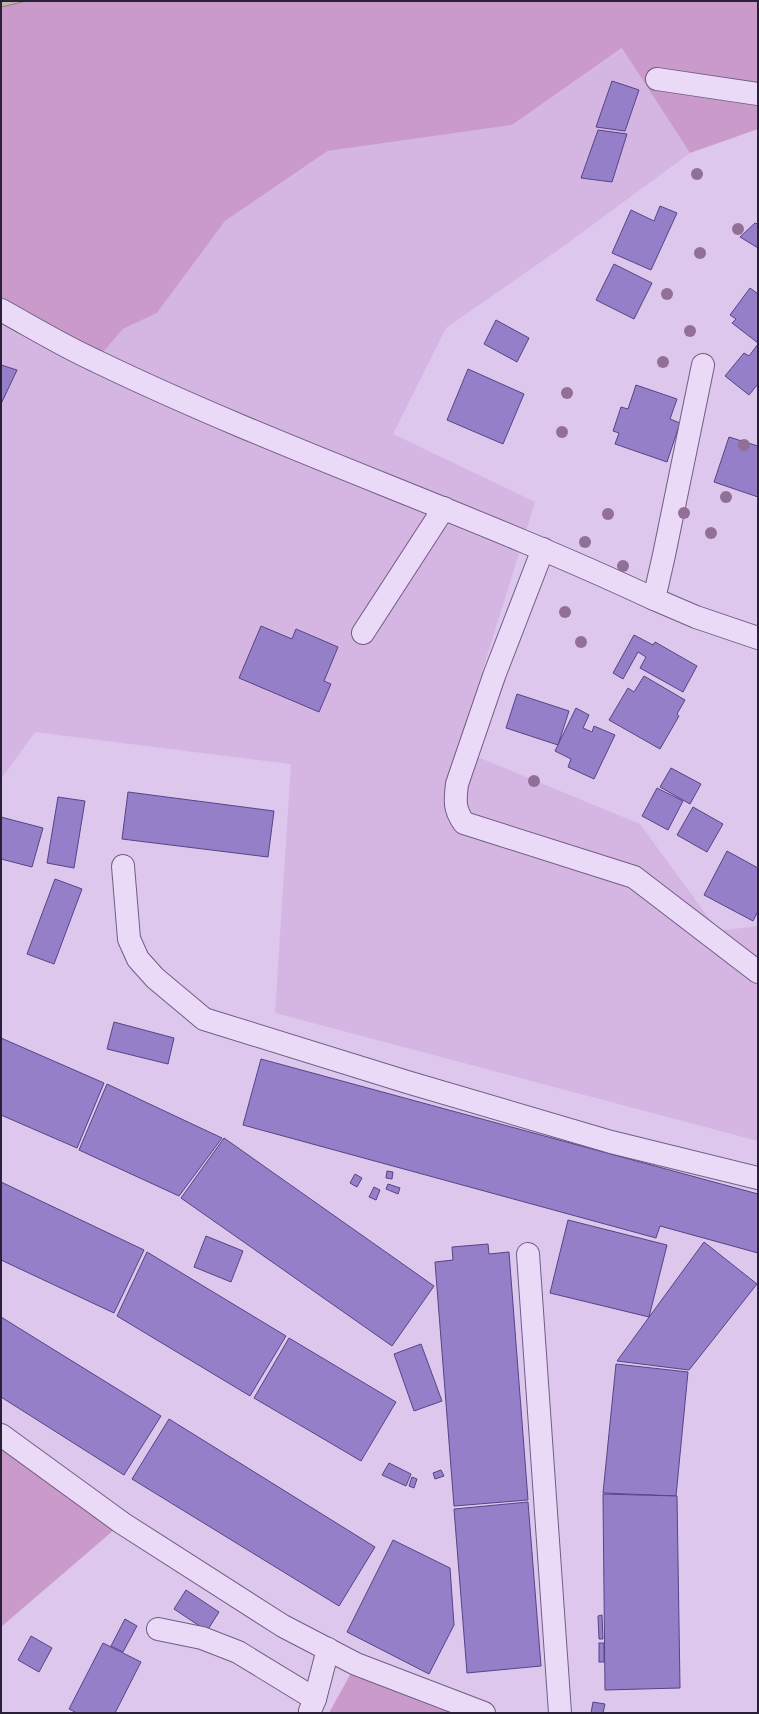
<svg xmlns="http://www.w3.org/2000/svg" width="759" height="1714" viewBox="0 0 759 1714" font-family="'Roboto Serif',serif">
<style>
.farmland{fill:#d5b5e2}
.green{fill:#ca9bca}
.water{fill:#c1b6a8;stroke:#8f836f}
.building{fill:#957fc9;stroke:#564485}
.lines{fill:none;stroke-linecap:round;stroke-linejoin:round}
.minor-casing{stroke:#6f5d87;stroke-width:24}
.minor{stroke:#ebdaf7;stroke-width:22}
.tree{fill:#927095}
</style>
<rect width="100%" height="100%" fill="#ddc7ec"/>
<polygon class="farmland" points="623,48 690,153 561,248 446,328 393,434 535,502 458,749 640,824 718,931 758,926 758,1141 275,1013 291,764 35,732 1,779 1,308 98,358 123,329 157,313 225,221 329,151 512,125"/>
<g class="green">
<polygon points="1,1 758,1 758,129 690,153 622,48 512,125 328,151 225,221 157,313 123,329 98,358 1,304"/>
<polygon points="1,1435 122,1523 1,1627"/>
<polygon points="356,1664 482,1713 329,1713"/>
</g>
<polygon class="water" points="1,1 27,1 1,7"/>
<g class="building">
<polygon points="612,81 639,90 625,131 596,127"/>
<polygon points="598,130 627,134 612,182 581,178"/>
<polygon points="660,206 677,213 651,270 612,253 631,210 654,221"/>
<polygon points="755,223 758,224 758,248 740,237"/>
<polygon points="614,264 652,283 634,319 596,300"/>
<polygon points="750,288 758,294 758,343 732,323 736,319 730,315"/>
<polygon points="496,320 529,338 517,362 484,344"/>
<polygon points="758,344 758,384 749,395 725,376 744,353 749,356"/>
<polygon points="1,365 17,370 1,404"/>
<polygon points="468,369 524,394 503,444 447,420"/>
<polygon points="636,385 677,399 670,419 680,423 667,462 615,444 619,433 613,431 621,407 628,409"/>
<polygon points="729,437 758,446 758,497 714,482"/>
<polygon points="261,626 292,639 296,629 338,647 324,681 331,684 319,712 239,678"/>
<polygon points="634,635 653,645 655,642 697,666 683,692 640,668 646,657 638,652 623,679 613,673"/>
<polygon points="644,676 685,700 677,714 679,716 660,749 609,720 628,688 634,692"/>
<polygon points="517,694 569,711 558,745 506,728"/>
<polygon points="576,708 589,715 583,728 592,732 594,726 615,735 594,779 568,767 571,759 555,751"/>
<polygon points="671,768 701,784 690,804 660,787"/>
<polygon points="657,788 683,801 668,830 642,816"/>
<polygon points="128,792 274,811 268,857 122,839"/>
<polygon points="58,797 85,801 74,868 47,863"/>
<polygon points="693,807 723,824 707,852 677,835"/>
<polygon points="1,817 43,828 32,867 1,859"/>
<polygon points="727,851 758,868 758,911 753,921 704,895"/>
<polygon points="55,879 82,889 54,964 27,954"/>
<polygon points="114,1022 174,1038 168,1064 107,1049"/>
<polygon points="1,1038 104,1083 77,1148 1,1115"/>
<polygon points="261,1059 758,1194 758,1253 660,1226 656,1238 243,1125"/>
<polygon points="107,1084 222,1138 179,1196 79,1150"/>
<polygon points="224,1138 434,1286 392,1346 181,1198"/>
<polygon points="387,1171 393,1172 392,1179 386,1178"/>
<polygon points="355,1174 362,1178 357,1187 350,1183"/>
<polygon points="1,1182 144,1250 114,1313 1,1260"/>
<polygon points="388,1184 400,1188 398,1194 386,1189"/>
<polygon points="374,1187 380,1190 376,1200 369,1197"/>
<polygon points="568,1220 667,1245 649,1317 550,1293"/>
<polygon points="206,1236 243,1251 231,1282 194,1267"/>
<polygon points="704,1242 757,1284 689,1370 617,1361"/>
<polygon points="488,1244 489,1254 509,1252 528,1500 454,1506 435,1262 453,1260 452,1247"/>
<polygon points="147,1252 286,1336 250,1396 117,1316"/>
<polygon points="1,1317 161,1416 124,1475 1,1397"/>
<polygon points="289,1338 396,1402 361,1461 254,1398"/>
<polygon points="421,1344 442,1401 414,1411 394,1354"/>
<polygon points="616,1364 688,1372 676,1496 603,1493"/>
<polygon points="169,1419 375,1547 339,1606 132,1479"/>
<polygon points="389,1463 411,1474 406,1486 382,1475"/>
<polygon points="441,1470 444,1476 435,1479 433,1473"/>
<polygon points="412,1477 417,1479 414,1488 409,1486"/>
<polygon points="603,1494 677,1496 680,1688 605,1690"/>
<polygon points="528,1502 541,1666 467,1673 454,1509"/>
<polygon points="393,1540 450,1568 454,1625 429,1674 347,1632"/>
<polygon points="186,1590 219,1612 207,1631 174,1609"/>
<polygon points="602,1615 603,1639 599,1639 598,1616"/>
<polygon points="125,1619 137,1626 123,1652 111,1646"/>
<polygon points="31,1636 52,1648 39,1672 18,1660"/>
<polygon points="103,1643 141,1662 115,1713 77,1713 69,1709"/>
<rect x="599" y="1643" width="5" height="19"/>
<polygon points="593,1702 605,1704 603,1713 591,1713"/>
</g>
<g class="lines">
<defs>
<g id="minor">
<polyline points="657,79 758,94"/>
<path d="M1,310C32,327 63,346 96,361C278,449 471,513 654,599"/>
<polyline points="703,365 664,555 654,599 696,617 758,638"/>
<path d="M543,549L494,676L457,784C455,801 454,809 464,823L634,877L758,972"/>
<polyline points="363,633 444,508"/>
<polyline points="123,866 129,939 138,959 155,978 204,1019 407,1082 611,1142 758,1178"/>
<polyline points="528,1254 560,1713"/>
<polyline points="1,1435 122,1523 283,1626 356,1664 484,1713"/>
<polyline points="158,1629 202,1638 238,1652 315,1699"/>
<polyline points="310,1711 315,1699 328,1649"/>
</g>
</defs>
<use href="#minor" class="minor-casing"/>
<use href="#minor" class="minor"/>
</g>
<g class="tree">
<circle cx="697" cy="174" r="6"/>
<circle cx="738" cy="229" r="6"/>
<circle cx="700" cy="253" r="6"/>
<circle cx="667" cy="294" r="6"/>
<circle cx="690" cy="331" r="6"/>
<circle cx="663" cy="362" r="6"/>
<circle cx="567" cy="393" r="6"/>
<circle cx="562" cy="432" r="6"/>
<circle cx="744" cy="445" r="6"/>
<circle cx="726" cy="497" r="6"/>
<circle cx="684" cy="513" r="6"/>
<circle cx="608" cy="514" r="6"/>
<circle cx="711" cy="533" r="6"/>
<circle cx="585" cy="542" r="6"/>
<circle cx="623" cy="566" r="6"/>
<circle cx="565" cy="612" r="6"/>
<circle cx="581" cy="642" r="6"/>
<circle cx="534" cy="781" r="6"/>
</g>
<rect width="759" height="1714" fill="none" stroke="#292038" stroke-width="4"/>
</svg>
